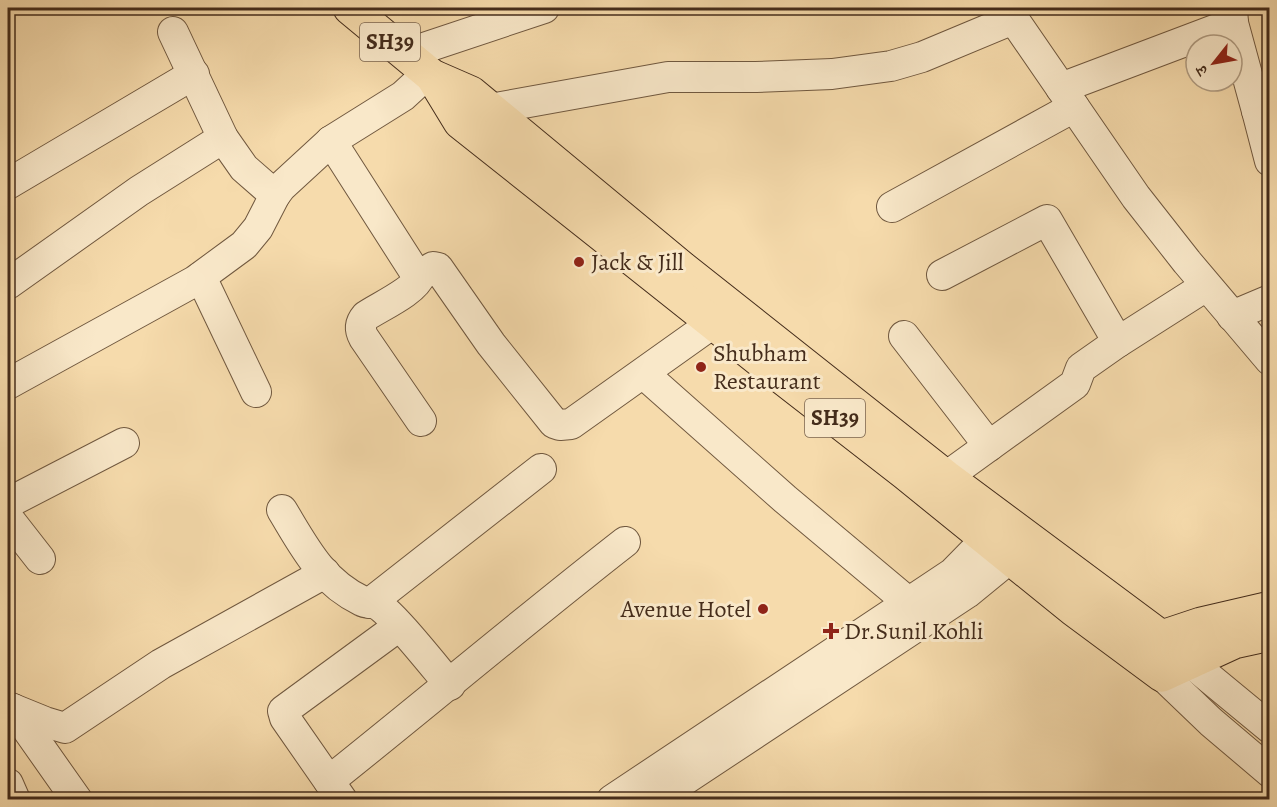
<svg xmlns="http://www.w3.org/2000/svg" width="1277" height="807" viewBox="0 0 1277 807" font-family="Alegreya,'Noto Serif Devanagari',serif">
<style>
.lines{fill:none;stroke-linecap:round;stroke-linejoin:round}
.minor-casing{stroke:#70583f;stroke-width:32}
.major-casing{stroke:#442c1b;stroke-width:35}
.minor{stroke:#f9e8c9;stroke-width:30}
.major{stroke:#f6dbac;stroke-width:33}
.poi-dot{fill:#8f2418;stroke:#f9e8c9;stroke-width:2}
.labels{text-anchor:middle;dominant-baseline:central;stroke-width:6;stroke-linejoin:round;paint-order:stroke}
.shield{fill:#f9e8c9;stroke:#7a644f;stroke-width:1.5}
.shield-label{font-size:22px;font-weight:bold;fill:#442c1b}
.poi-label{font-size:24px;fill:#442c1b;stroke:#f9e8c9;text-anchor:start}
</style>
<rect width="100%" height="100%" fill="#f6dbac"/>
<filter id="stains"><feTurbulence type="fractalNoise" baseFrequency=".00333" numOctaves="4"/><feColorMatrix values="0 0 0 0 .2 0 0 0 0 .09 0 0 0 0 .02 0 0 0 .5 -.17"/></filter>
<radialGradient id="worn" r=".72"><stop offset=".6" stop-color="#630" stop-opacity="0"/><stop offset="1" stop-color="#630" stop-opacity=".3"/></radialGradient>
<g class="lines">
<defs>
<g id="minor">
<polyline points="1006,8 1136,197 1187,262 1270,360"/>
<polyline points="1232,8 1233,23 1257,111"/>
<polyline points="173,32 223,138 244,168 275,195"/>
<polyline points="406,54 544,8"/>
<polyline points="1061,88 1233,23"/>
<polyline points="1270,108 1257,111 1270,161"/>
<polyline points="490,109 668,77 756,77 832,74 891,66 922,57 1013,19"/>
<polyline points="331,141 416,274 420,276 433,267 438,268 491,344 554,423 560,425 571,424 713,323"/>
<polyline points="8,184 194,74"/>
<polyline points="892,207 1074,107"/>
<polyline points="942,275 1047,220 1118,342 1206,286"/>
<path d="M420,276C415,291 379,307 366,316C360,323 359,329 364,338L421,421"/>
<polyline points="201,277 256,392"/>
<polyline points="8,284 139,191 223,138"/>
<polyline points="1232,316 1270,300"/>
<polyline points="904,336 989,446"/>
<polyline points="644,374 785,499 908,602"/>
<polyline points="8,384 195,281 244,245 258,228 275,195 281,187 331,141 403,96 428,73"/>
<polyline points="946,477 1075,384 1081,368 1118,342"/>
<polyline points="8,503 124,443"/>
<path d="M282,510C305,548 321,581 362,601C367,604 372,602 376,604C390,610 437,670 450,685"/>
<polyline points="8,518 40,559"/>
<polyline points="370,603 541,469"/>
<polyline points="1190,662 1270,728"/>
<polyline points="1162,675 1211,722 1270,772"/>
<polyline points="8,707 45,722 65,728 161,664 325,573"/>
<polyline points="13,709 77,800"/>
<path d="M329,781C428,702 525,620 625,542"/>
<polyline points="8,784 15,800"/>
<polyline points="342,800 285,718 283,711 399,626"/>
<polyline points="612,800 953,573 1002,523"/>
<polyline points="654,800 967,593 1010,558 1027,541"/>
</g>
<g id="major">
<polyline points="350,8 432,76 471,93 682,268 946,477 1161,637 1190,662"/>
<polyline points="432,76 460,122 761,361 905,473 1073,609 1162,675 1234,642 1270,634"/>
<polyline points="1144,643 1201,624 1270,608"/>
</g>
</defs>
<use href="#minor" class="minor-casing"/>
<use href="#major" class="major-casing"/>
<use href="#minor" class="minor"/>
<use href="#major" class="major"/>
</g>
<g class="poi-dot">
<circle cx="579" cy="262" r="6"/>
<circle cx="701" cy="367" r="6"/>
<circle cx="763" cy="609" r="6"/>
<path d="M828 622h6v6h6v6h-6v6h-6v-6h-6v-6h6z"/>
</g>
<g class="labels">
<g class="shield">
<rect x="360" y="23" width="60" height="38" rx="4.5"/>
<rect x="805" y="399" width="60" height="38" rx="4.5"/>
</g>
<g class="shield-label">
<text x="390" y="42">SH39</text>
<text x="835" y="418">SH39</text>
</g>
<g class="poi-label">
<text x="591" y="262">Jack &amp; Jill</text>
<text x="713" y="353">Shubham<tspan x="713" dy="28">Restaurant</tspan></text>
<text x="751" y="609" text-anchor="end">Avenue Hotel</text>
<text x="844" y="631">Dr.Sunil Kohli</text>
</g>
</g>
<rect width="1277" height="807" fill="none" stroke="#f6dbac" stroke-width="30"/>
<rect x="9" y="9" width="1259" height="789" fill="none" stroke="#442c1b" stroke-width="3"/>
<rect x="15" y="15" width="1247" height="777" fill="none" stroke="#442c1b" stroke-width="1.5"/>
<g transform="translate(1214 63) rotate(239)"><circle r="28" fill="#f9e8c9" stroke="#b19d83" stroke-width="1.5"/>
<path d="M0-4.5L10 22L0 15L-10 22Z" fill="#8f2418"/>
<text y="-9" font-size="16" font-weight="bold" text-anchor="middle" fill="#442c1b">उ</text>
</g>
<rect width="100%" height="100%" filter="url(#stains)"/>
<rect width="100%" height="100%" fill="url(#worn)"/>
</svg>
